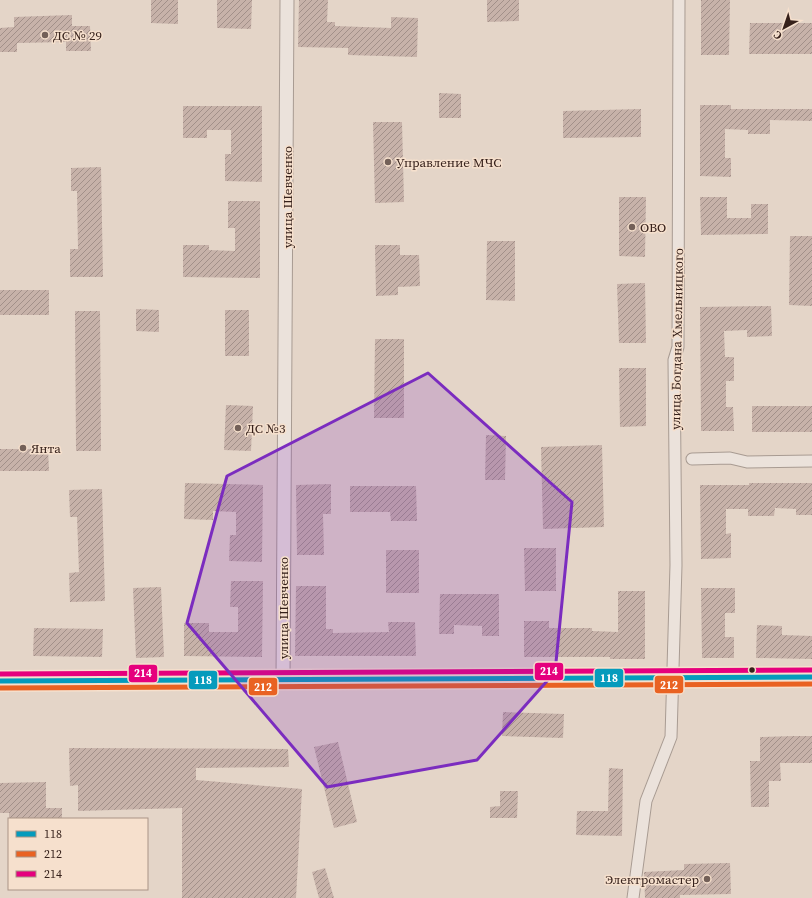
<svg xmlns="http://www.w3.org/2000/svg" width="812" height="898" viewBox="0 0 812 898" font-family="'Source Serif 4',serif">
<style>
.building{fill:url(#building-hatch)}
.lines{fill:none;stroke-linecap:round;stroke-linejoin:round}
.minor-casing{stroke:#a89b92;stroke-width:13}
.tertiary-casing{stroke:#a89b92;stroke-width:15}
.secondary-casing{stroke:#988a82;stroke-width:17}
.minor{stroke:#ebe2db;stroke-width:11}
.tertiary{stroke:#ebe2db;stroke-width:13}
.secondary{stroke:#ebe2db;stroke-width:15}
.bus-1-casing{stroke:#f6e0cd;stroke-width:8}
.bus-2-casing{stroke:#f6e0cd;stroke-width:8}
.bus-3-casing{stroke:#f6e0cd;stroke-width:8}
.bus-1{stroke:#059bbc;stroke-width:5}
.bus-2{stroke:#e96222;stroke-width:5}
.bus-3{stroke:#e5007d;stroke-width:5}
.marked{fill:#7b2cbf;fill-opacity:0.2;stroke:#7b2cbf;stroke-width:3;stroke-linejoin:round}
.poi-dot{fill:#736058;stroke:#f6e0cd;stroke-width:1.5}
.bus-dot{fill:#36211b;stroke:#f6e0cd;stroke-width:1.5}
.labels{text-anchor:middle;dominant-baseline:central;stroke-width:3;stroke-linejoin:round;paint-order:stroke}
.poi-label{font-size:13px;fill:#36211b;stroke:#f6e0cd;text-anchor:start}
.street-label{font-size:13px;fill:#36211b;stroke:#f6e0cd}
.line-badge{stroke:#f6e0cd;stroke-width:1.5}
.badge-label{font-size:11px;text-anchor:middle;font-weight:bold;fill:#fff}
</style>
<defs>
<pattern id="building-hatch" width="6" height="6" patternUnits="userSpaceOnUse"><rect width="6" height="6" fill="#c7b2a9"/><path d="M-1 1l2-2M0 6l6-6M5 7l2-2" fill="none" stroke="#a29089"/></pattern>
</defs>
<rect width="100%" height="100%" fill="#e4d5c8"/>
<g class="building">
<polygon points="151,0 178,0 178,24 151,23"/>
<polygon points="217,0 252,0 251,29 217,28"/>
<polygon points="299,0 328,0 327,22 335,22 335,26 391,28 391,17 418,18 417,57 348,55 348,48 298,47"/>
<polygon points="487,0 519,0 519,21 487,22"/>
<polygon points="701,0 730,0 729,55 701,55"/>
<polygon points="72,15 72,26 90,26 91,51 66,51 66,42 17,43 17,52 0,52 0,28 14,27 14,17"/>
<polygon points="750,23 812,23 812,54 749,54"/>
<polygon points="439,93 461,94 461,118 439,118"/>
<polygon points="700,105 731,105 731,109 812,109 812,121 770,120 770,134 748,134 748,130 725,129 725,158 731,158 731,177 700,176"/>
<polygon points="183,106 262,106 262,182 225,181 225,154 231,154 231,130 207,130 207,138 183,138"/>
<polygon points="641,109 641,137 563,138 563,111"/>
<polygon points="373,122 402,122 404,202 375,203"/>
<polygon points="101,167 103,277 70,277 70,249 78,249 77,191 71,191 71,168"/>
<polygon points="619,197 646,197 645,257 619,256"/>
<polygon points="700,197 727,197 727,218 751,218 751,204 768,204 768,234 701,235"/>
<polygon points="228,201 260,201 260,278 183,277 183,245 209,245 209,250 235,251 235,228 228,228"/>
<polygon points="790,236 812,236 812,306 789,305"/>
<polygon points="487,241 515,241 515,301 486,300"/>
<polygon points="375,245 400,245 400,255 419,255 420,286 398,287 398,295 376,296"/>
<polygon points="645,283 646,343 619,343 617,284"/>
<rect x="0" y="290" width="49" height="25"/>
<polygon points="771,306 772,336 747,337 747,330 724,331 725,357 734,357 734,381 726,381 726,407 733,407 734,431 701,431 700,307"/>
<polygon points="136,309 159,310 159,332 136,331"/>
<rect x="225" y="310" width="24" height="46"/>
<polygon points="75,311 100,311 101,451 76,451"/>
<polygon points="375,339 404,339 404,418 374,418"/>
<polygon points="619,368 646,368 646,426 620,427"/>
<polygon points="226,405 253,406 251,451 224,450"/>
<rect x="752" y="406" width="60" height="26"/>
<polygon points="486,435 506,436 505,480 485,480"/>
<polygon points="602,445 604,527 543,529 541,447"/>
<polygon points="0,449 48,449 49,471 0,471"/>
<polygon points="185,483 263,485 262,562 229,561 230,535 236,535 236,512 213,511 213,520 184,519"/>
<polygon points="749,483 812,483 812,515 796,515 796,509 775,508 774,516 748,516 748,509 726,509 726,534 731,533 731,558 701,559 700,485 749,485"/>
<polygon points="331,484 331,514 323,514 324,555 297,555 296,485"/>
<polygon points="350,486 416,486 417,521 391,521 390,512 350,512"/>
<polygon points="102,489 105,601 70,602 69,573 79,572 77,517 70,517 69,490"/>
<polygon points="524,548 556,548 556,591 525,591"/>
<rect x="386" y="550" width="33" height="43"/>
<polygon points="231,581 263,581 262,657 184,656 184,623 209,623 209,632 238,632 238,607 230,607"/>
<polygon points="296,586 326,586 326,629 333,629 333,633 389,632 388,622 415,622 416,656 295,656"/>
<polygon points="161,587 164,657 136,658 133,588"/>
<polygon points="701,588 735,588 735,613 725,613 725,637 734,637 734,658 702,658"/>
<polygon points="618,591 645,591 645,659 610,659 610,657 524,657 524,621 549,621 549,628 592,628 592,631 618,632"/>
<polygon points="440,594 499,594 499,636 482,636 482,626 454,625 454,634 439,634"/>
<polygon points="757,625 782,626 782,635 812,636 812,659 756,658"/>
<polygon points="34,628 103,629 102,657 33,656"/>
<polygon points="503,712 564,714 563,738 502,736"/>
<polygon points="794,736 812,736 812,763 780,763 781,781 769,781 769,807 751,807 750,761 760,761 760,737"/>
<polygon points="338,742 357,822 334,828 314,747"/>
<polygon points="69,748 288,749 289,767 196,768 196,780 302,789 296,898 182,898 182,808 78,811 78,785 70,786"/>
<polygon points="609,768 623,769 622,836 576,835 577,811 608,811"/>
<polygon points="46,782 46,808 62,808 62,819 9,819 9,813 0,813 0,783"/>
<polygon points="500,791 518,791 517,818 490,818 490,807 500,806"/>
<polygon points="730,863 731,894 680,895 680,898 645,898 644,872 684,870 684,864"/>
<polygon points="325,868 334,898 319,898 312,872"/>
</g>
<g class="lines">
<defs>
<g id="minor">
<polyline points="692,459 730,458 747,462 812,461"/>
<polyline points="633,898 646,801 671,737 676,565 674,360 678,347 679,0"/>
</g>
<polyline id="tertiary" points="283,680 287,0"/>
<polyline id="secondary" points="0,681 812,677"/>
</defs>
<use href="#minor" class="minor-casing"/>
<use href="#tertiary" class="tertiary-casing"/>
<use href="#secondary" class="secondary-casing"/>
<use href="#minor" class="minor"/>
<use href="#tertiary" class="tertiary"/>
<use href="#secondary" class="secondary"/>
<defs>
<polyline id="bus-1" points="0,681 812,677"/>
<polyline id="bus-2" points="0,688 812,684"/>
<polyline id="bus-3" points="0,674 812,670"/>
</defs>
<use href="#bus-1" class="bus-1-casing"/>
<use href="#bus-2" class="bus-2-casing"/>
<use href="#bus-3" class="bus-3-casing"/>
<use href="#bus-1" class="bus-1"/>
<use href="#bus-2" class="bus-2"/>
<use href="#bus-3" class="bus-3"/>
</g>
<path class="marked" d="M428,373L572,502L555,672L477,760L327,787L187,623L227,476Z"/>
<g class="poi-dot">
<circle cx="45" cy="35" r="4"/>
<circle cx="388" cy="162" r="4"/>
<circle cx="632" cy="227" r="4"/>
<circle cx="238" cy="428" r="4"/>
<circle cx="23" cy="448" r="4"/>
<circle cx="707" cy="879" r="4"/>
</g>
<circle class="bus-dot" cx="752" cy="670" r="3.5"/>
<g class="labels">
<g class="poi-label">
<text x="53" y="35">ДС № 29</text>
<text x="396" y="162">Управление МЧС</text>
<text x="640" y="227">ОВО</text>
<text x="246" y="428">ДС №3</text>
<text x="31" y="448">Янта</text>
<text x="699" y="879" text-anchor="end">Электромастер</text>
</g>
<g class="street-label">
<text transform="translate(287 197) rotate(-90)">улица Шевченко</text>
<text transform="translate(677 339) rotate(-89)">улица Богдана Хмельницкого</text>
<text transform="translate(283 608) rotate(-90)">улица Шевченко</text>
</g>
</g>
<g class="line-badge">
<rect x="534" y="662" width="30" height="19" rx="4" fill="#e5007d"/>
<rect x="128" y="664" width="30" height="19" rx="4" fill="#e5007d"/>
<rect x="594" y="668" width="30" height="20" rx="4" fill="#059bbc"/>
<rect x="188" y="670" width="30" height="20" rx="4" fill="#059bbc"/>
<rect x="654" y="675" width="30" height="19" rx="4" fill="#e96222"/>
<rect x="248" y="677" width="30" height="19" rx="4" fill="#e96222"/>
</g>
<g class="badge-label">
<text x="549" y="675">214</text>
<text x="143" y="677">214</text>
<text x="609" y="682">118</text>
<text x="203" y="684">118</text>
<text x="669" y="689">212</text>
<text x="263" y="691">212</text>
</g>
<rect x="8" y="818" width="140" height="72" fill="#f6e0cd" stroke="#a99486"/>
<rect x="16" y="831" width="20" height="6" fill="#059bbc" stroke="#a99486"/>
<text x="44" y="838" font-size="12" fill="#36211b">118</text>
<rect x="16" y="851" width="20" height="6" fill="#e96222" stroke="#a99486"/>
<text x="44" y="858" font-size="12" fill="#36211b">212</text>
<rect x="16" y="871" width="20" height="6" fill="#e5007d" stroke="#a99486"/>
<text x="44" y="878" font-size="12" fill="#36211b">214</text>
<g transform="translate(784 28) rotate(220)" stroke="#f6e0cd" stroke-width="3" paint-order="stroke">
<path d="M0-3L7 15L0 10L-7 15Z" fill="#36211b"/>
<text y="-6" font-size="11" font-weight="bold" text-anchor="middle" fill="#36211b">С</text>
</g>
</svg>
